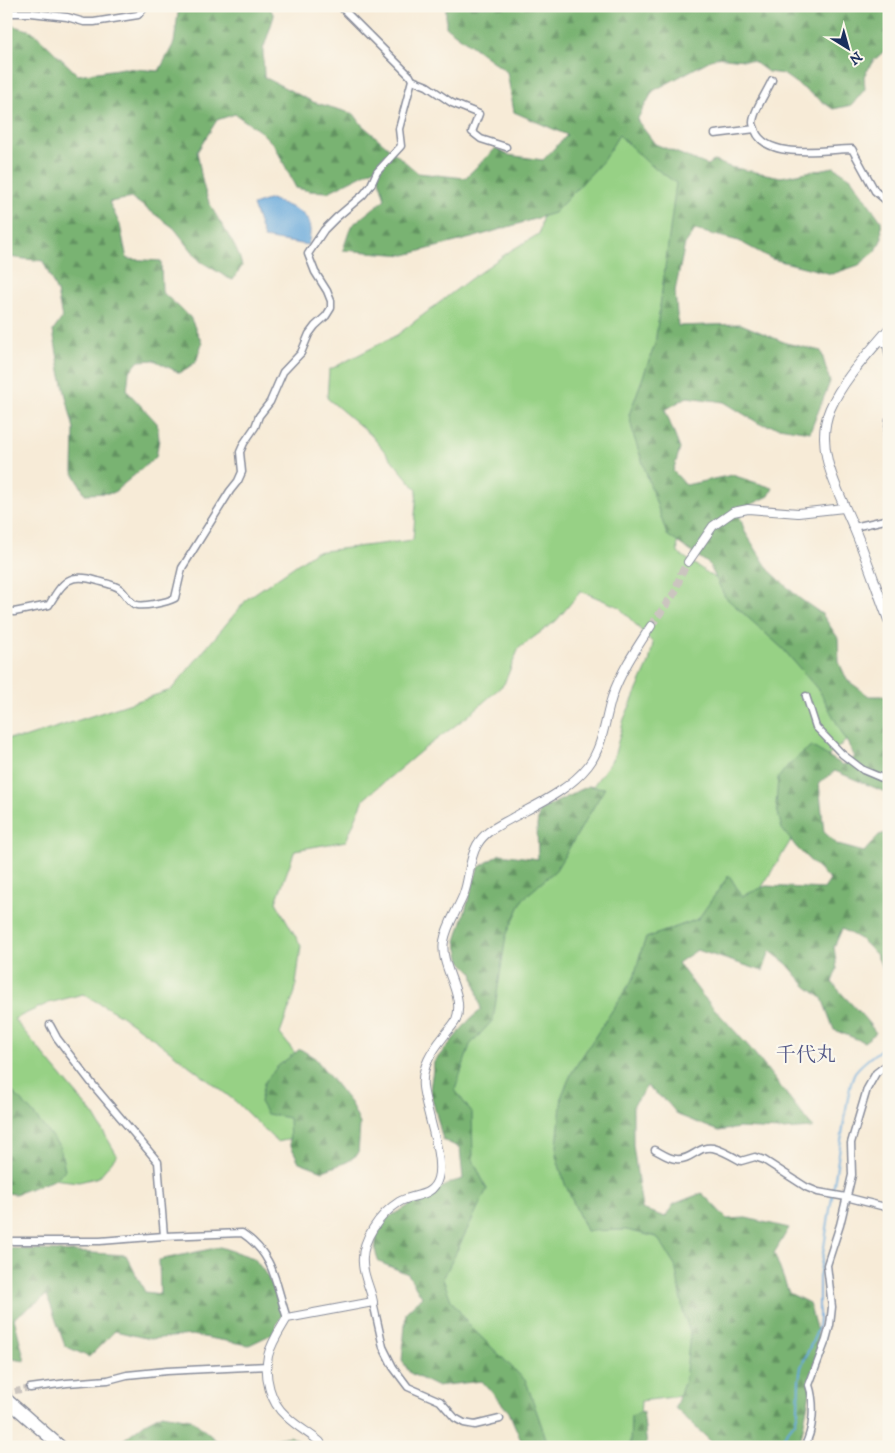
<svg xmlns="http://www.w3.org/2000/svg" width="895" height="1453" viewBox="0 0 895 1453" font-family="'IM FELL DW Pica','Noto Serif JP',serif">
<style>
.grass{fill:#97d185;stroke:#598072}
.forest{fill:url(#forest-firs);stroke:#4a7168}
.water{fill:#67a9db;stroke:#416c9c}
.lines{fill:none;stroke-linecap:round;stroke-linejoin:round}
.stream{stroke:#67a9db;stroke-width:2}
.minor-tunnel{stroke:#cbc5bf;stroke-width:6;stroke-dasharray:6 3;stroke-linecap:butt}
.tertiary-tunnel{stroke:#cbc5bf;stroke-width:8;stroke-dasharray:8 4;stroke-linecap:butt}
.minor-casing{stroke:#898d9a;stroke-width:9}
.tertiary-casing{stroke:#898d9a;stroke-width:10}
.secondary-casing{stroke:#898d9a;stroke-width:11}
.motorway-casing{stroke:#898d9a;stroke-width:14}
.minor{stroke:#fff;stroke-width:6}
.tertiary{stroke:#fff;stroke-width:8}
.secondary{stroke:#fff;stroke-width:9}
.motorway{stroke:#fff;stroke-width:11}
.labels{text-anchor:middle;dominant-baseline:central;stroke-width:4.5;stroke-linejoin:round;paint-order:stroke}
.quarter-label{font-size:20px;fill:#525787;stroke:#fbf7ec}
</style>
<defs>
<pattern id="forest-firs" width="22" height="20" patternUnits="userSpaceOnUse" patternTransform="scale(1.25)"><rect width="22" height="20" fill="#79b372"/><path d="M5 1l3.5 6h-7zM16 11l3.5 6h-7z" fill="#629261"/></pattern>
</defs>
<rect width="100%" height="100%" fill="#fbf7ec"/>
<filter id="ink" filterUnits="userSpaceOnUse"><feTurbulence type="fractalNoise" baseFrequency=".02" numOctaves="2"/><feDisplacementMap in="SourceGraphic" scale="10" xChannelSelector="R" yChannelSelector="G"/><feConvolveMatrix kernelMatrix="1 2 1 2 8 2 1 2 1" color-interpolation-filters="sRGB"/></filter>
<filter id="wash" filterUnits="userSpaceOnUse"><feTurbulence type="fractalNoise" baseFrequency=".0096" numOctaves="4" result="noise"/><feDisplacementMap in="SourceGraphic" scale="20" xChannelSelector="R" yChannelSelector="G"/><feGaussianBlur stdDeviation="1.12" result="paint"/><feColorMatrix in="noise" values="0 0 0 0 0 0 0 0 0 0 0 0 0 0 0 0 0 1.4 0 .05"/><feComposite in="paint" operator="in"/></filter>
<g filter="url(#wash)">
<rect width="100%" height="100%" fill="#f7ebd7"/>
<polygon class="grass" points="620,121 693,189 657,388 676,509 678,553 727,586 754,607 855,733 808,773 796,832 749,908 673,947 588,1185 683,1239 698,1277 689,1395 641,1401 638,1447 527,1447 527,1420 425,1273 473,1184 445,1069 483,1019 486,977 522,884 614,757 624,719 649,663 653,643 619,607 581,591 556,621 519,648 504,684 468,716 421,751 364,799 346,841 295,850 276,902 301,946 295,992 280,1034 307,1068 316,1134 277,1142 235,1101 157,1041 120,1015 83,994 49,1003 14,1019 93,1114 117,1155 99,1177 79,1182 16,1175 6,1176 6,738 24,738 171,690 248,598 315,552 413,540 417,490 371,435 327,398 329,370 397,335 469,280 510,251 539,234 546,198"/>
<g class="forest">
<path d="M179,6H269L274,16L263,50L264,77L313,102L354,114L362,125L418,173L465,178L496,148L508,155L543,160L567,135L514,112L507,72L446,27V6H886L889,8V47L873,61L864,76L865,89L852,105L833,109L783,74L768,72L753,61L716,57L653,91L637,120L655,144L707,165L714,161L730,167L781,177L834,167L851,178L881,221L882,238L876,251L859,265L832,274L772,259L739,241L695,230L685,244L675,291L678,326L741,324L786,343L821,351L830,382L810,432L760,424L724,402L687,397L665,410L680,449L673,471L686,485L732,475L773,488L769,496L738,511L745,532L769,570L799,598L822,614L838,638L839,662L847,680L869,696H889V791L885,792L835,771L819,783L824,832L838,845L864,852L879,835L889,832V982L876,954L860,939L842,929L834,947L837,969L832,982C846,1000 863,1014 876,1033L864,1042L834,1030L822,998L806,986L787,964L770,951L763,971L697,950L678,963L702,995L751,1049L813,1128L781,1130L739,1128L719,1131L678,1115L668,1103L647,1086L633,1106V1145L642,1209L665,1217L674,1204L702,1193L727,1219L746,1218L789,1228L774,1253L789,1293L809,1303L820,1343L801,1438L794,1447H717L675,1408L685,1380L690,1333L683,1311L675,1265L657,1237L626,1230L586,1231L565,1184L556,1156L562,1095L572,1072L634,977L641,951L646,938L698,919L729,875L742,896L766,886L824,889L830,880L797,848L782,829L776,805L778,778L789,764L811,746L843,765L855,757L820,692L783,649L725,597L709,564L667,535L634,437L629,415L655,344L676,183L648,163L619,135L603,161L554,213L475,237L405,255L343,250L351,226L385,199L376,168L328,192L310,191L296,188L275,146L261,132L235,114L217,120L197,152C200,165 201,180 206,194C214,219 237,241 242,266L233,280L228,278L200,261L174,228L132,198L109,202L120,225L127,259L161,261L162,292L190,317L202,343L196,362L180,373L154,360L139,361L129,372L127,391L157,423L159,439L156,457L113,493L85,494L73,472L74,429L61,376L53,331L62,318L57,292L43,261L8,257L6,259V24L32,31L78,75L124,68L159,71L174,43Z"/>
<polygon points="588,786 605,788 556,870 523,899 506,936 493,1020 470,1045 455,1090 472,1113 473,1160 487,1189 443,1279 451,1300 471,1327 526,1381 549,1447 522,1447 522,1443 509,1412 482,1381 436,1386 410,1373 402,1361 406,1312 422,1297 408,1274 379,1262 375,1250 378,1223 452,1182 463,1179 460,1148 443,1140 430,1090 434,1062 470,1019 481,1010 473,973 461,961 456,941 478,868 500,854 538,859 537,826 539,811"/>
<polygon points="300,1049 315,1058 351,1104 360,1124 358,1154 347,1162 323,1171 299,1162 290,1144 289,1118 267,1114 260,1102 264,1083 278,1066"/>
<polygon points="6,1085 31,1111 60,1147 65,1170 54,1180 15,1194 6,1193"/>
<polygon points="220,1247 254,1258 268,1277 283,1313 272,1334 249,1345 192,1335 150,1339 115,1331 89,1357 65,1346 47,1295 14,1318 25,1361 6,1358 6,1248 126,1255 145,1292 160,1294 159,1260"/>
<polygon points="643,1411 647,1447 630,1447 631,1416"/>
<polygon points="162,1414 191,1419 217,1441 254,1443 290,1436 309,1447 114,1447 145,1423"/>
</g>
<path class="water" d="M271,199C296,210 317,212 308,245L264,238L253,205Z"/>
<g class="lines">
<path class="stream" d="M775,1447L795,1422L798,1411L799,1380L801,1367L818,1329L819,1319V1278L847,1103C849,1094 850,1081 855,1072C863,1061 878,1052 889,1043"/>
</g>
</g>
<g filter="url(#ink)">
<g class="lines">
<polyline class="minor-tunnel" points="6,1393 30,1388"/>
<polyline class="tertiary-tunnel" points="651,626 675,592 681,574 688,562"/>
<defs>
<g id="minor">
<polyline points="6,8 12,13 31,13 67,17 84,22 94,22 138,15 146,6"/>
<polyline points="412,80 427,86 452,103 479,114 472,132 481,139 506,147"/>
<path d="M772,80C767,92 753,111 753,123C753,125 755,128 755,130C766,161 827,149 852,149L875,191L889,203"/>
<polyline points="715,134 755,129"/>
<polyline points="880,340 887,346 889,356"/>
<polyline points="889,420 887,439 889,469"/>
<polyline points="854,527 889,519"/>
<path d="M6,611L14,612L49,605C63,581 70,572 98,581C105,583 115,585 120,589C125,593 128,600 134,604C141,608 168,602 175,598L182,568L230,491L238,481L242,472L240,452L244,443L255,427L259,416L270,402L283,372L301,353L309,334L315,326L326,316L331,308V301L327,291L315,272L308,254L324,230L336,218L363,195L371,185L377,172L401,146L399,129L412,80L410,76L340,6"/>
<polyline points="806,696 816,727 842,754 863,770 889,781"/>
<polyline points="50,1025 57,1038 93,1085 158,1162 164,1236"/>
<path d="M655,1150C661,1153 669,1159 676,1159C691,1161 699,1145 713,1148C722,1150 732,1156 741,1161L755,1157L764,1160L806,1187L818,1192L846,1197L889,1208"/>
<path d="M13,1241H100L164,1236L242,1233C275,1255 275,1283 287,1318"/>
<polyline points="373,1302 383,1347 393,1367 408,1387 440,1401 455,1418 464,1423 475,1425 500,1419"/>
<polyline points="30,1388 67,1383 108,1380 127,1375 167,1371 268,1366"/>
<path d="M804,1447C814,1430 815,1403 809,1385L826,1340L830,1325L832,1307L827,1265L840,1225L852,1175L851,1143L867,1089L876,1073L889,1063"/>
</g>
<g id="tertiary">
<polyline points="688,562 713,526 733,512 748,509 798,513 844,508"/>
<path d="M322,1447L320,1442C309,1433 296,1426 286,1416C270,1402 264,1377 268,1356C271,1343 280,1330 287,1318L373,1302C371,1289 363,1276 363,1263C361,1240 380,1214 399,1202C412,1194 433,1198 438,1178C444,1157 426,1112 423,1087C421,1067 432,1051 444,1036C448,1030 453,1026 456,1020C466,993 439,967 444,941C447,924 457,911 463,896C470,879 468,861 477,845C485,831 498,826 512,818C538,804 569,790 588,766C603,747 605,719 612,697C621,671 636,649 651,626"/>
</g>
<path id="secondary" d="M889,329C868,354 843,379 830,409C813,449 839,492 854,528C867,559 877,590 889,621"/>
<polyline id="motorway" points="6,1399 61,1447"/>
</defs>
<use href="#minor" class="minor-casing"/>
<use href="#tertiary" class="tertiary-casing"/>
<use href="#secondary" class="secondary-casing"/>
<use href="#motorway" class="motorway-casing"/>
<use href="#minor" class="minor"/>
<use href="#tertiary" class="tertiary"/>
<use href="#secondary" class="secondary"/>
<use href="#motorway" class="motorway"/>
</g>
</g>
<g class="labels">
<g class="quarter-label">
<text x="806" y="1055">千代丸</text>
</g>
</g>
<rect width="895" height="1453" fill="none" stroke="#fbf7ec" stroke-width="25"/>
<g transform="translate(848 48) rotate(143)" stroke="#fbf7ec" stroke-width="4" paint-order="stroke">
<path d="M0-4L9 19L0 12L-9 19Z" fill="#1b2f5e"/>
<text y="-8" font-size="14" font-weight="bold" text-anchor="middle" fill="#1b2f5e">N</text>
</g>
</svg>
